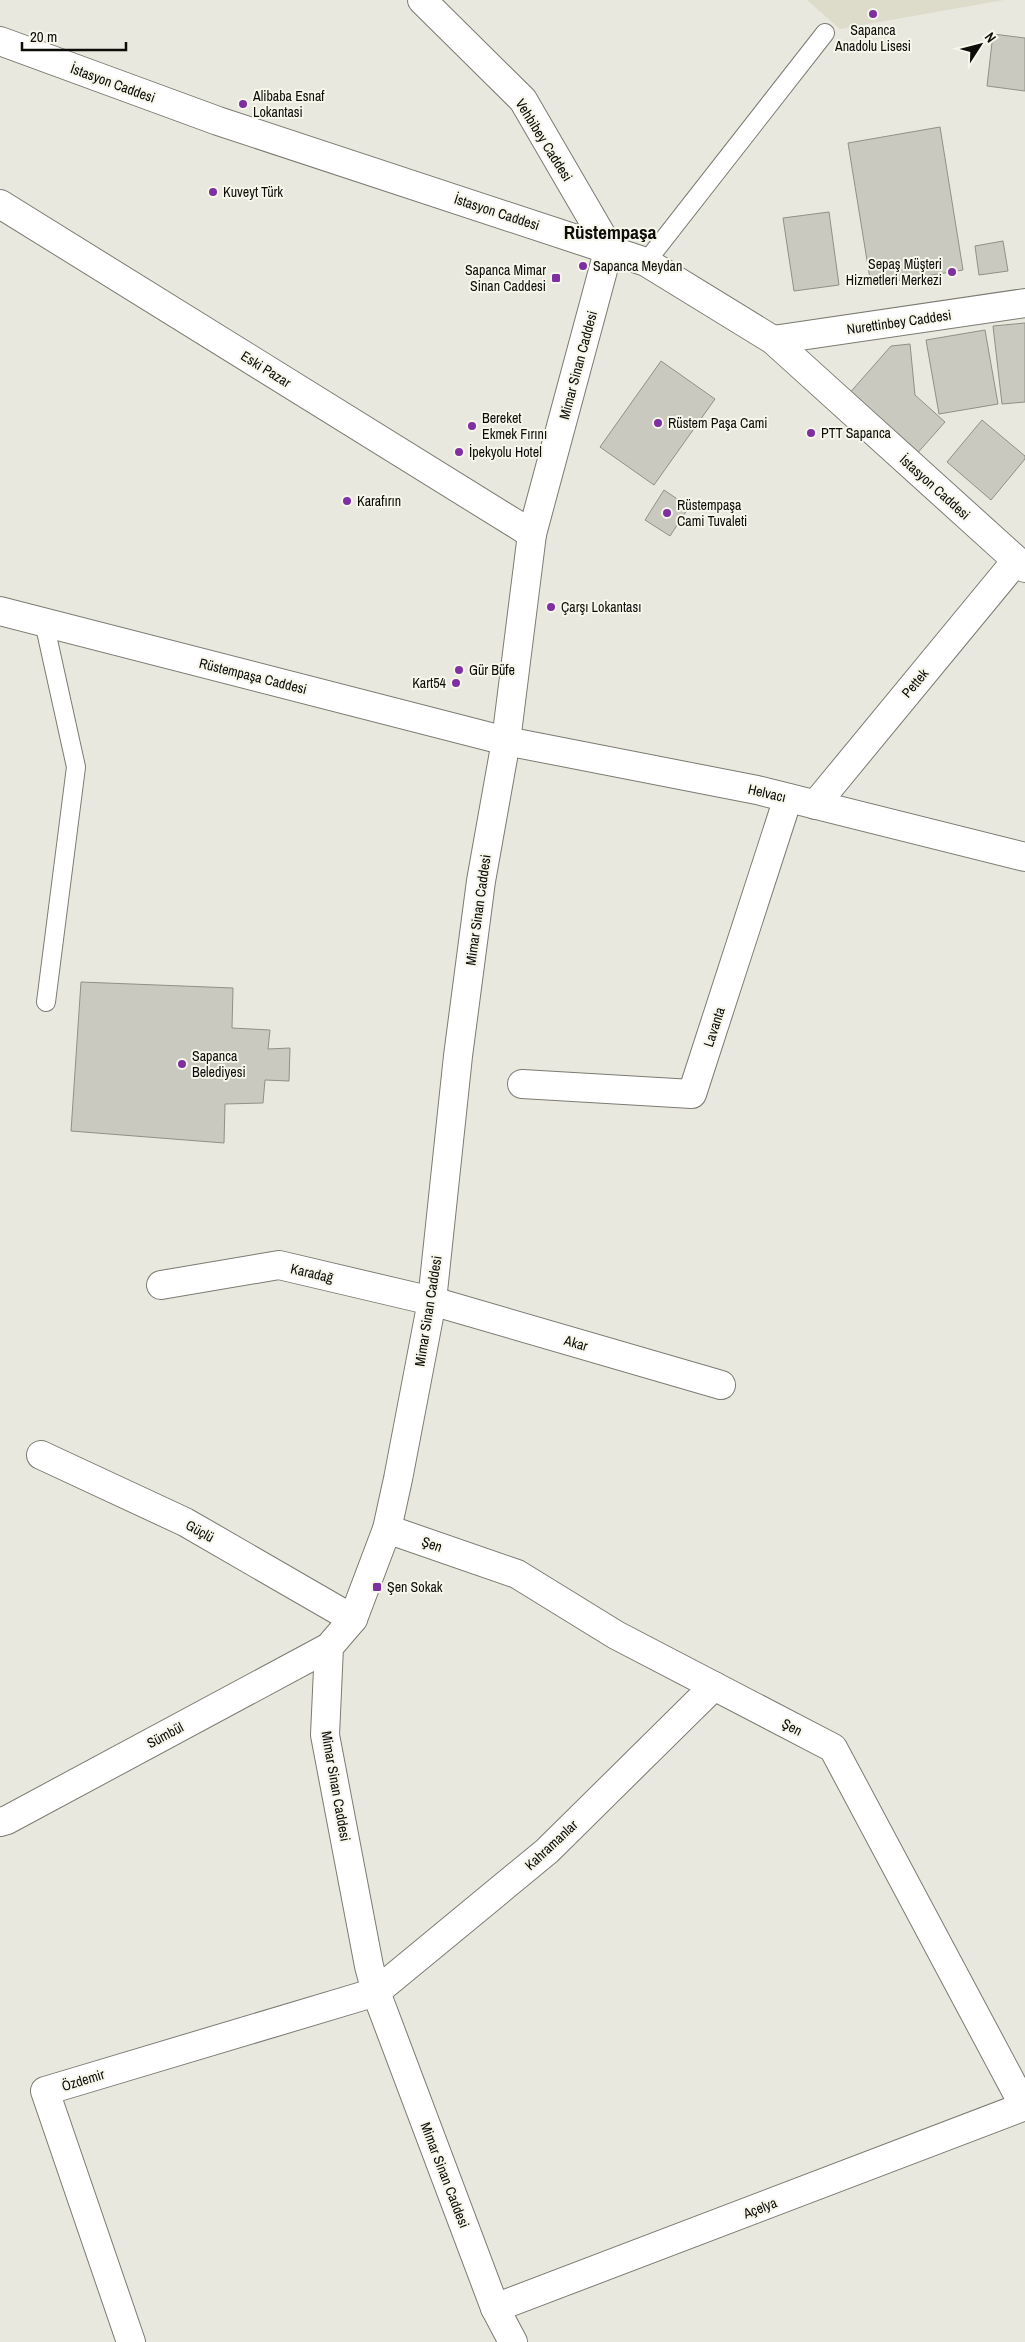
<svg xmlns="http://www.w3.org/2000/svg" width="1025" height="2342" viewBox="0 0 1025 2342" font-family="'Archivo Narrow',sans-serif">
<style>
.built{fill:#dddccb}
.building{fill:#cac9c0;stroke:#919087}
.lines{fill:none;stroke-linecap:round;stroke-linejoin:round}
.lane-casing{stroke:#7b7b72;stroke-width:20}
.street-casing{stroke:#7b7b72;stroke-width:30}
.secondary-casing{stroke:#7b7b72;stroke-width:30}
.lane{stroke:#fff;stroke-width:18}
.street{stroke:#fff;stroke-width:28}
.secondary{stroke:#fff;stroke-width:28}
.poi-dot{fill:#7e2fa0;stroke:#f6f6eb;stroke-width:2}
.labels{text-anchor:middle;dominant-baseline:central;stroke-width:4;stroke-linejoin:round;paint-order:stroke}
.poi-label{font-size:14px;fill:#0d0c09;stroke:#f6f6eb;text-anchor:start}
.street-label{font-size:14px;fill:#0d0c09;stroke:#f6f6eb}
.district-label{font-size:19px;font-weight:bold;fill:#0d0c09;stroke:#f6f6eb}
</style>
<rect width="100%" height="100%" fill="#e9e8de"/>
<polygon class="built" points="807,0 1004,0 840,29"/>
<g class="building">
<polygon points="993,34 1025,38 1025,91 987,86"/>
<polygon points="940,127 963,270 871,285 848,143"/>
<polygon points="829,212 839,285 794,291 783,218"/>
<polygon points="1003,241 1008,271 979,275 975,246"/>
<polygon points="1025,323 1025,402 1002,404 993,326"/>
<polygon points="985,330 998,404 939,414 926,340"/>
<polygon points="910,344 915,395 945,422 914,457 847,396 891,346"/>
<polygon points="661,361 715,399 654,485 600,447"/>
<polygon points="982,420 1025,456 1025,459 991,500 947,462"/>
<polygon points="664,490 689,507 670,536 645,520"/>
<polygon points="81,982 233,988 232,1028 270,1030 268,1049 290,1048 289,1081 265,1080 263,1103 225,1104 224,1143 71,1131"/>
</g>
<g class="lines">
<defs>
<g id="lane">
<polyline points="646,262 825,33"/>
<polyline points="44,622 76,767 46,1002"/>
</g>
<g id="street">
<polyline points="422,0 523,100 609,248"/>
<polyline points="0,204 532,534"/>
<polyline points="773,340 1025,303"/>
<polyline points="0,611 506,741 757,790 1025,857"/>
<polyline points="815,805 1016,561"/>
<polyline points="522,1084 692,1094 788,798"/>
<polyline points="161,1285 279,1265 432,1301 721,1385"/>
<polyline points="41,1455 185,1522 353,1619"/>
<polyline points="387,1529 517,1574 616,1635 833,1748 1024,2106"/>
<polyline points="0,1822 7,1820 329,1647"/>
<polyline points="495,2308 1025,2106"/>
<polyline points="131,2342 45,2091 376,1992 547,1851 714,1686"/>
</g>
<g id="secondary">
<polyline points="0,41 218,121 646,262 773,340 1025,568"/>
<polyline points="513,2342 495,2308 376,1992 369,1966 325,1735 329,1647 353,1619 387,1529 398,1479 432,1301 458,1056 481,881 506,741 532,534 609,248"/>
</g>
</defs>
<use href="#lane" class="lane-casing"/>
<use href="#street" class="street-casing"/>
<use href="#secondary" class="secondary-casing"/>
<use href="#lane" class="lane"/>
<use href="#street" class="street"/>
<use href="#secondary" class="secondary"/>
</g>
<g class="poi-dot">
<circle cx="873" cy="14" r="5"/>
<circle cx="243" cy="104" r="5"/>
<circle cx="213" cy="192" r="5"/>
<circle cx="583" cy="266" r="5"/>
<circle cx="952" cy="272" r="5"/>
<rect x="551" y="273" width="10" height="10" rx="2.5"/>
<circle cx="658" cy="423" r="5"/>
<circle cx="472" cy="426" r="5"/>
<circle cx="811" cy="433" r="5"/>
<circle cx="459" cy="452" r="5"/>
<circle cx="347" cy="501" r="5"/>
<circle cx="667" cy="513" r="5"/>
<circle cx="551" cy="607" r="5"/>
<circle cx="459" cy="670" r="5"/>
<circle cx="456" cy="683" r="5"/>
<circle cx="182" cy="1064" r="5"/>
<rect x="372" y="1582" width="10" height="10" rx="2.5"/>
</g>
<g class="labels">
<g class="poi-label">
<text x="873" y="30" text-anchor="middle">Sapanca<tspan x="873" dy="16">Anadolu Lisesi</tspan></text>
<text x="253" y="96">Alibaba Esnaf<tspan x="253" dy="16">Lokantasi</tspan></text>
<text x="223" y="192">Kuveyt Türk</text>
<text x="942" y="264" text-anchor="end">Sepaş Müşteri<tspan x="942" dy="16">Hizmetleri Merkezi</tspan></text>
<text x="593" y="266">Sapanca Meydan</text>
<text x="546" y="270" text-anchor="end">Sapanca Mimar<tspan x="546" dy="16">Sinan Caddesi</tspan></text>
<text x="482" y="418">Bereket<tspan x="482" dy="16">Ekmek Fırını</tspan></text>
<text x="668" y="423">Rüstem Paşa Cami</text>
<text x="821" y="433">PTT Sapanca</text>
<text x="469" y="452">İpekyolu Hotel</text>
<text x="357" y="501">Karafırın</text>
<text x="677" y="505">Rüstempaşa<tspan x="677" dy="16">Cami Tuvaleti</tspan></text>
<text x="561" y="607">Çarşı Lokantası</text>
<text x="469" y="670">Gür Büfe</text>
<text x="446" y="683" text-anchor="end">Kart54</text>
<text x="192" y="1056">Sapanca<tspan x="192" dy="16">Belediyesi</tspan></text>
<text x="387" y="1587">Şen Sokak</text>
</g>
<g class="street-label">
<text transform="translate(113 83) rotate(20)">İstasyon Caddesi</text>
<text transform="translate(544 140) rotate(58)">Vehbibey Caddesi</text>
<text transform="translate(497 212) rotate(18)">İstasyon Caddesi</text>
<text transform="translate(899 322) rotate(-8)">Nurettinbey Caddesi</text>
<text transform="translate(578 365) rotate(-75)">Mimar Sinan Caddesi</text>
<text transform="translate(266 369) rotate(32)">Eski Pazar</text>
<text transform="translate(935 487) rotate(42)">İstasyon Caddesi</text>
<text transform="translate(253 676) rotate(14)">Rüstempaşa Caddesi</text>
<text transform="translate(915 683) rotate(-50)">Pettek</text>
<text transform="translate(767 793) rotate(13)">Helvacı</text>
<text transform="translate(478 910) rotate(-82)">Mimar Sinan Caddesi</text>
<text transform="translate(714 1027) rotate(-72)">Lavanta</text>
<text transform="translate(312 1273) rotate(13)">Karadağ</text>
<text transform="translate(428 1311) rotate(-81)">Mimar Sinan Caddesi</text>
<text transform="translate(576 1343) rotate(16)">Akar</text>
<text transform="translate(200 1531) rotate(29)">Güçlü</text>
<text transform="translate(432 1544) rotate(19)">Şen</text>
<text transform="translate(792 1727) rotate(27)">Şen</text>
<text transform="translate(165 1735) rotate(-28)">Sümbül</text>
<text transform="translate(336 1786) rotate(80)">Mimar Sinan Caddesi</text>
<text transform="translate(551 1845) rotate(-43)">Kahramanlar</text>
<text transform="translate(83 2080) rotate(-17)">Özdemir</text>
<text transform="translate(445 2175) rotate(69)">Mimar Sinan Caddesi</text>
<text transform="translate(760 2208) rotate(-21)">Açelya</text>
</g>
<g class="district-label">
<text x="610" y="232">Rüstempaşa</text>
</g>
</g>
<g transform="translate(980 45) rotate(54)" stroke="#f6f6eb" stroke-width="4" paint-order="stroke">
<path d="M0-4L9 19L0 12L-9 19Z" fill="#0d0c09"/>
<text y="-8" font-size="14" font-weight="bold" text-anchor="middle" fill="#0d0c09">N</text>
</g>
<path d="M22 42v8h104v-8" fill="none" stroke="#0d0c09" stroke-width="2.5"/>
<text x="30" y="42" font-size="15" fill="#0d0c09" stroke="#f6f6eb" stroke-width="4" paint-order="stroke">20 m</text>
</svg>
